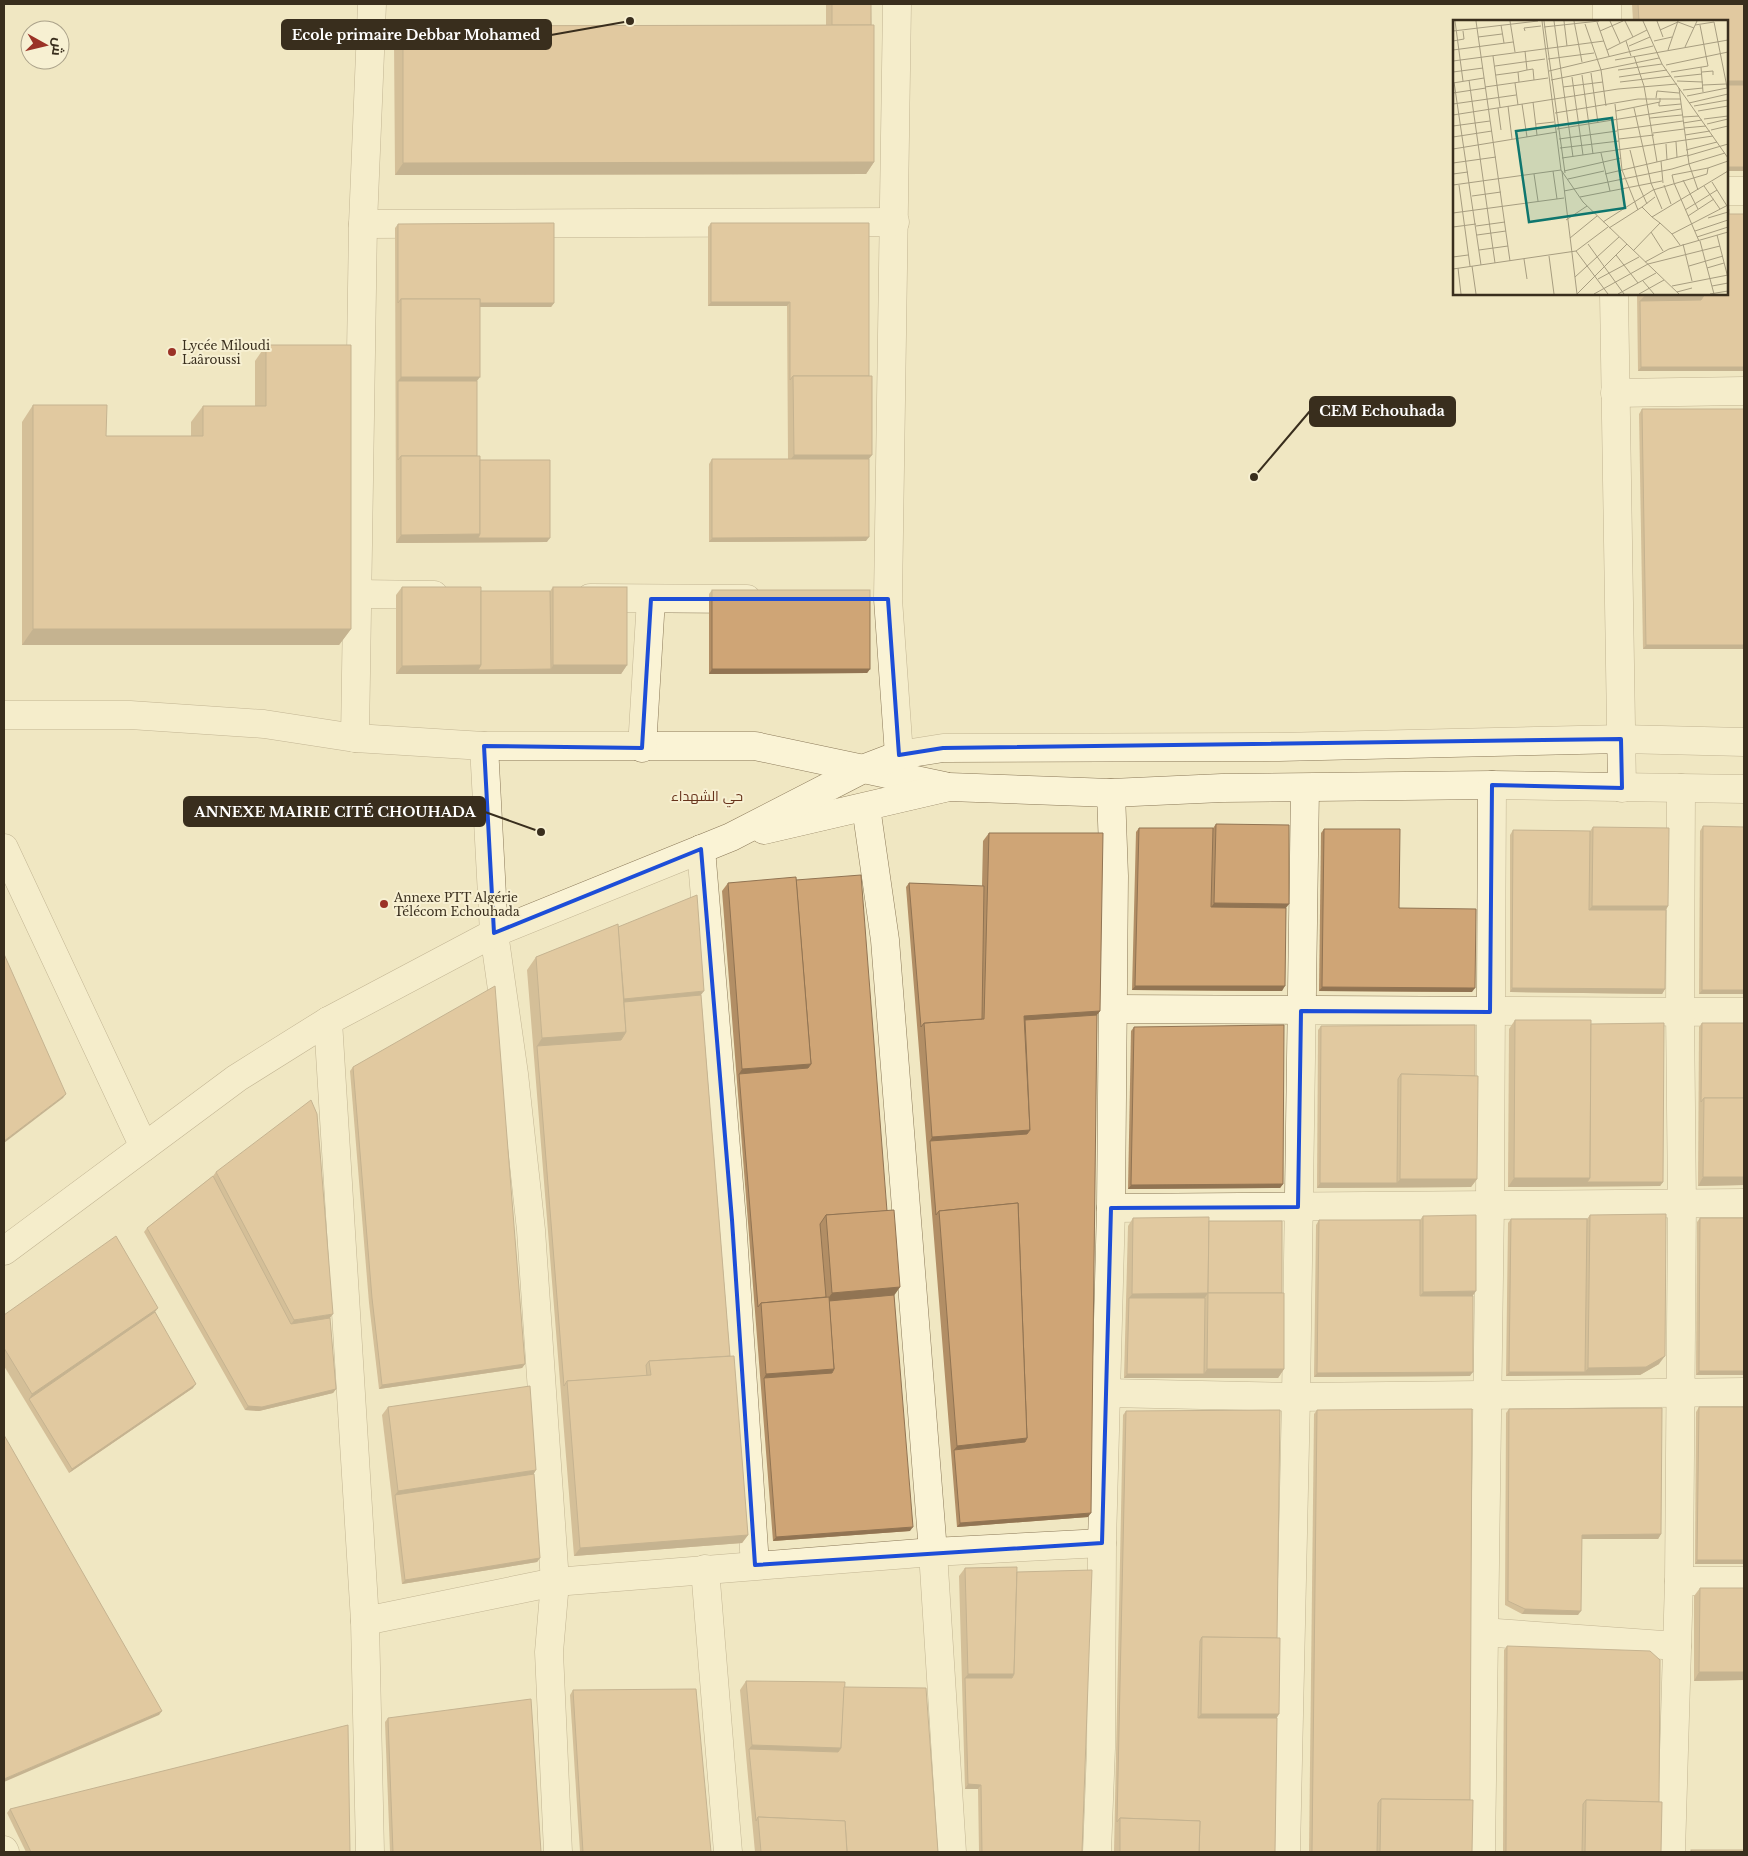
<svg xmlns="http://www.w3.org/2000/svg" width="1748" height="1856" viewBox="0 0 1748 1856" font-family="'Libre Baskerville',Cairo,serif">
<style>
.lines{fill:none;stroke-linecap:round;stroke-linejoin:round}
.minor-casing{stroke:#8a7858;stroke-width:29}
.minor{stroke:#faf3d5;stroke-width:28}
.wall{fill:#b28e65}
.shaded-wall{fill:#917453}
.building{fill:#cfa576;stroke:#917453}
.marked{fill:none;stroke:#1d4ed8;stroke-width:4;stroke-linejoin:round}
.poi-dot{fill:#9b3226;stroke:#f7f0d2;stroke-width:2}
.labels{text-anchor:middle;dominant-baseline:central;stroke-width:4;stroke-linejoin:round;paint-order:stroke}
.poi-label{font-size:12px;fill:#392e1d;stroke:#f7f0d2;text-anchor:start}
.neighbourhood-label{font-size:14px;fill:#67331b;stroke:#f7f0d2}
.inset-road{fill:none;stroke:#a79d80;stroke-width:1}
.view{fill:#0f766e;fill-opacity:0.15;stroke:#0f766e;stroke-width:2.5}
.inset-edge{fill:none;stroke:#392e1d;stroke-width:2.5}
.leader{fill:none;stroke:#392e1d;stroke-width:2}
.callout-dot{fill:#392e1d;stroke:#f7f0d2;stroke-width:2}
.callout{fill:#392e1d;stroke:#392e1d;stroke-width:2}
.callout-label{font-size:14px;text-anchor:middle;font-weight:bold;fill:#fff}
</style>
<rect width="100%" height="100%" fill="#f0e7c2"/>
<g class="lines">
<defs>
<g id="minor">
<polyline points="897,4 888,599 899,755"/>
<polyline points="1607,4 1607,21"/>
<polyline points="1727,191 1744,191"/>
<polyline points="363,224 895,222"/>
<polyline points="1614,294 1622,788"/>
<polyline points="1615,393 1744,391"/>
<polyline points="358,594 434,595"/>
<polyline points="590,598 747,599"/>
<polyline points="4,715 130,715 264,724 355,738 484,746 755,746 944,786"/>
<polyline points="355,738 363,224 372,4"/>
<polyline points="484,746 494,933 514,1074 531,1230 555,1582 549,1652 558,1852"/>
<polyline points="642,748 651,599"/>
<polyline points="866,807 885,940 933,1552 952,1852"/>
<polyline points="764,830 949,787 1111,793 1222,788 1492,785 1744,789"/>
<polyline points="4,848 144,1147"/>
<polyline points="701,849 732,1220 755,1565"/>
<polyline points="1113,1009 1744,1012"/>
<polyline points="328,1021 365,1621 370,1852"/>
<polyline points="1111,1208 1744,1203"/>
<polyline points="4,1251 237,1078 328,1021 494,933 731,837 865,768 899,755 943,748 1279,747 1621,739 1744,742"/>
<polyline points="1107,1393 1296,1397 1744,1392"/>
<polyline points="705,1569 728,1852"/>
<polyline points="1679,1581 1744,1581"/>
<polyline points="365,1621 555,1582 933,1552 1102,1543"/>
<polyline points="1482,1632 1677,1646"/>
<polyline points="4,1850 5,1852"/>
<polyline points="1097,1852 1101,1748 1102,1543 1111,1208 1114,876 1111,793"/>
<polyline points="1286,1852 1296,1397 1305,788"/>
<polyline points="1481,1852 1490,1204 1492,785"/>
<polyline points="1671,1852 1679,1581 1682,1204 1680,1011 1681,788"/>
</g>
</defs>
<use href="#minor" class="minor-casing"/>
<use href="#minor" class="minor"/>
</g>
<g class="wall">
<polygon points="826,4 871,4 874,162 866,174 395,175 394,39 403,26 826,25"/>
<polygon points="1632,4 1744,4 1744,171 1727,171 1727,21 1633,21"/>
<polygon points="1729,214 1744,214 1744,371 1638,371 1637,294 1727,294"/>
<polygon points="711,223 869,223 869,459 866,541 709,542 709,464 712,459 788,459 787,306 708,306 708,227"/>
<polygon points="398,224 554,303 551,307 480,307 477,381 477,456 547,542 396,543 395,228"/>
<polygon points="266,345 351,629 339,645 22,645 22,422 33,405 106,436 191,436 191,422 203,406 255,406 255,361"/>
<polygon points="1642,409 1744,649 1643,649 1639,414"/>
<polygon points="402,587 481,591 550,591 553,587 627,665 621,674 396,674 396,595"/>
<polygon points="712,590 870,669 867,673 709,674 709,594"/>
<polygon points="1216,824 1286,908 1282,991 1132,990 1136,832 1139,828 1213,828"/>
<polygon points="1703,826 1744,827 1744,994 1699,994 1700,831"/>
<polygon points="1593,827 1668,906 1666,910 1665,989 1662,994 1510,992 1510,835 1513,830 1590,831"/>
<polygon points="1324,829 1472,992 1319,991 1321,833"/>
<polygon points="989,833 1100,1011 1097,1015 1088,1517 957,1527 906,887 909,883 982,886 983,841"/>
<polygon points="796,880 887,1211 900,1287 894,1295 910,1531 773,1541 722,891 728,883"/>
<polygon points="618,927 701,995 730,1356 748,1535 742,1543 574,1556 527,970 536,957"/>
<polygon points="1515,1020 1591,1024 1663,1182 1660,1186 1508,1187 1509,1029"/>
<polygon points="1702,1023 1744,1023 1744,1185 1698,1186 1699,1027"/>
<polygon points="1321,1026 1475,1076 1477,1179 1471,1187 1317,1188 1318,1030"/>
<polygon points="1134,1027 1283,1184 1280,1188 1128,1189 1131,1031"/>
<polygon points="353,1067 525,1364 522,1368 379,1389 369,1303 350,1071"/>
<polygon points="216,1172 336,1389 333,1393 259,1411 245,1410 144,1232 147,1228 213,1176"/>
<polygon points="1590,1215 1659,1364 1640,1375 1506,1376 1508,1223 1511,1219 1587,1219"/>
<polygon points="1423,1216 1473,1296 1470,1376 1314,1377 1316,1225 1319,1220 1420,1220"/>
<polygon points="1133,1218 1209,1221 1282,1293 1284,1369 1278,1378 1124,1378 1128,1226"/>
<polygon points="1700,1218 1744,1375 1696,1375 1697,1222"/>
<polygon points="155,1312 193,1388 69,1473 4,1366 4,1315"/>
<polygon points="388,1407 534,1474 540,1558 537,1562 402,1584 382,1415"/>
<polygon points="1699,1407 1744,1407 1744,1564 1695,1564 1696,1412"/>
<polygon points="1509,1409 1661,1534 1658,1539 1582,1539 1578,1615 1522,1614 1505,1605 1506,1413"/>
<polygon points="1317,1410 1470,1800 1472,1852 1309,1852 1314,1414"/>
<polygon points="1126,1411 1277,1638 1275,1852 1114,1852 1123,1415"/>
<polygon points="965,1568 1017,1572 1082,1852 979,1852 978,1789 965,1789 959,1576"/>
<polygon points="1700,1588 1744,1680 1694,1681 1694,1596"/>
<polygon points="1507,1646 1659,1802 1661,1852 1503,1852 1504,1650"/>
<polygon points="746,1681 844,1687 938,1852 755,1852 740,1690"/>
<polygon points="573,1690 711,1852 580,1852 570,1695"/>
<polygon points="388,1718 541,1852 390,1852 385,1722"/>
<polygon points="10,1809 350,1852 26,1852 7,1813"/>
</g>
<g class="shaded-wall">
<rect x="1727" y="81" width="17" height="8"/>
<polygon points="874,162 866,174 395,175 403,163"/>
<rect x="1727" y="167" width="17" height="4"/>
<polygon points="1646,294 1705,294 1698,305 1640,301"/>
<polygon points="711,302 790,302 787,306 708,306"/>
<polygon points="401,303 554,303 551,307 401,307"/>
<polygon points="1641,367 1744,367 1744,371 1638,371"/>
<polygon points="401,377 480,377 474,385 398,381"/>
<polygon points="794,455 872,455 866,463 788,463"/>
<polygon points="480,534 550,538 547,542 396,543 401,535"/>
<polygon points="869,537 866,541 709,542 712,538"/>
<polygon points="33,629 351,629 339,645 22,645"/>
<polygon points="1646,645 1744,645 1744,649 1643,649"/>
<polygon points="481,665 551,669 553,665 627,665 621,674 396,674 402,666"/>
<polygon points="712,669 870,669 867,673 709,674"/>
<polygon points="1214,903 1289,904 1283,912 1208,912"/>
<polygon points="1592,906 1668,906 1663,914 1586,914"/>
<polygon points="1135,986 1285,986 1282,991 1132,990"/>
<polygon points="1322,987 1475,988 1472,992 1319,991"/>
<polygon points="1512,988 1665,989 1662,994 1510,992"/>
<polygon points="1702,990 1744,990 1744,994 1699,994"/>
<polygon points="704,991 698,999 618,1003 620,999"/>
<polygon points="1100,1011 1094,1019 1021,1020 1024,1016"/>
<polygon points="626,1032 618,1044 537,1046 542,1038"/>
<polygon points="811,1064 805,1072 739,1074 742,1069"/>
<polygon points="66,1094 63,1098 4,1143 4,1141"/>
<polygon points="1030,1130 1024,1138 930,1141 932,1137"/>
<polygon points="1703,1177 1744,1177 1744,1185 1698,1186"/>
<polygon points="1514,1178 1590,1178 1663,1182 1660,1186 1508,1187"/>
<polygon points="1400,1179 1477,1179 1471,1187 1317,1188 1320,1183 1397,1183"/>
<polygon points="1283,1184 1280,1188 1128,1189 1131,1185"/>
<polygon points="900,1287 891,1300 826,1301 832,1293"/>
<polygon points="1476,1291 1470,1300 1417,1300 1423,1292"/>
<polygon points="1208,1293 1202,1302 1129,1298 1132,1294"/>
<polygon points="158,1308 152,1316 29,1399 32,1394"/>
<polygon points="333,1314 327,1322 288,1329 294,1320"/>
<polygon points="1665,1356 1659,1364 1640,1375 1506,1376 1509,1372 1585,1372 1588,1368"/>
<polygon points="525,1364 522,1368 379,1389 382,1385"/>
<polygon points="834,1369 829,1377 764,1378 766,1374"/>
<polygon points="1207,1369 1284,1369 1278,1378 1124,1378 1127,1374 1204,1374"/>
<polygon points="1699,1371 1744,1371 1744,1375 1696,1375"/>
<polygon points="1473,1372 1470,1376 1314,1377 1317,1373"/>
<polygon points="196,1384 193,1388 69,1473 72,1469"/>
<polygon points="336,1389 333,1393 259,1411 245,1410 248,1406"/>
<polygon points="1027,1438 1022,1447 954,1450 957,1446"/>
<polygon points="536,1470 531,1479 395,1495 398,1491"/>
<polygon points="1091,1513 1088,1517 957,1527 960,1523"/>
<polygon points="913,1527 910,1531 773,1541 776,1537"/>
<polygon points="1661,1534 1658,1539 1579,1539 1582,1535"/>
<polygon points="748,1535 742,1543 574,1556 580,1548"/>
<polygon points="540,1558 537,1562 402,1584 405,1580"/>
<polygon points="1697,1560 1744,1560 1744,1564 1695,1564"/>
<polygon points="1525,1609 1581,1611 1578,1615 1522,1614"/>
<polygon points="1699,1672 1744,1672 1744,1680 1694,1681"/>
<polygon points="968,1674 1014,1674 1009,1682 965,1678"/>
<polygon points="162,1711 159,1715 4,1782 4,1779"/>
<polygon points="1201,1714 1279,1714 1274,1723 1195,1722"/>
<polygon points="752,1745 841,1748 835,1757 749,1749 746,1753"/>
<polygon points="968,1784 981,1785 978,1789 965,1789"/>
</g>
<g class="building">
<rect x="832" y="4" width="39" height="21"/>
<polygon points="1638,4 1744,4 1744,81 1727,81 1727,21 1639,21"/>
<polygon points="874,25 874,162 403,163 403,26"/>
<rect x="1727" y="85" width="17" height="82"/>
<polygon points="1727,209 1729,209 1729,214 1744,214 1744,367 1641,367 1640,301 1701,300 1705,294 1727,294"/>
<polygon points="554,223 554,303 480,303 480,299 401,299 398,303 398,224"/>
<polygon points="711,223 869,223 869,376 793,376 790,380 790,302 711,302"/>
<rect x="401" y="299" width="79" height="78"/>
<polygon points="266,345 351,345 351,629 33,629 33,405 107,405 106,436 203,436 203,406 266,406"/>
<polygon points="793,376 872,376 872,455 794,455"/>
<polygon points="398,381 477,381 477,456 401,456 398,460"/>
<polygon points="1642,409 1744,409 1744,645 1646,645"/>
<polygon points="401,456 480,456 480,534 401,535"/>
<polygon points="712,459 869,459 869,537 712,538"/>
<polygon points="480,460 550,460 550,538 478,538 480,534"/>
<polygon points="402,587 481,587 481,665 402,666"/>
<rect x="553" y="587" width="74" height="78"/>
<rect x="712" y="590" width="158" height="79"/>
<polygon points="481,591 550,591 551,669 478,670 481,665"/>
<polygon points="1216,824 1289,825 1289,904 1214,903"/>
<polygon points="1703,826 1744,827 1744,990 1702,990"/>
<polygon points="1593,827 1669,828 1668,906 1592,906"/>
<polygon points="1139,828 1213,828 1211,907 1286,908 1285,986 1135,986"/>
<polygon points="1324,829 1400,829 1399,908 1476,909 1475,988 1322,987"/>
<polygon points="1513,830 1590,831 1589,910 1666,910 1665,989 1512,988"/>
<polygon points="989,833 1103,833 1100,1011 1024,1016 1030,1130 932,1137 924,1023 984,1019"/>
<polygon points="861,875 887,1211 826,1215 820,1224 826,1297 761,1303 758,1307 739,1074 808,1068 811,1064 796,880"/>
<polygon points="796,877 811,1064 742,1069 728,883"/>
<polygon points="909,883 984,886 982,1019 924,1023 921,1027"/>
<polygon points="697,895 704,991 624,999 618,927"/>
<polygon points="618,924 626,1032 542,1038 536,957"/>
<polygon points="4,954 66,1094 4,1141"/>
<polygon points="495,986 525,1364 382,1385 372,1298 353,1067"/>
<polygon points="701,995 730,1356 649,1361 646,1365 647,1376 567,1381 564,1386 537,1046 621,1040 626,1032 624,1002"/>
<polygon points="1097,1015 1091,1513 960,1523 954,1450 1025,1442 1027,1438 1018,1203 939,1211 936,1215 930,1141 1027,1134 1030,1130 1025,1020"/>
<polygon points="1515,1020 1591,1020 1590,1178 1514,1178"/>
<polygon points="1664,1023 1663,1182 1587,1182 1590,1178 1591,1024"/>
<polygon points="1702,1023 1744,1023 1744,1098 1704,1098 1701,1102"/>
<polygon points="1284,1025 1283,1184 1131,1185 1134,1027"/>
<polygon points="1475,1025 1475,1076 1401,1074 1398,1079 1397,1183 1320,1183 1321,1026"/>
<polygon points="1401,1074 1478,1076 1477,1179 1400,1179"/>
<polygon points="1704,1098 1744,1098 1744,1177 1703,1177"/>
<polygon points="311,1100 317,1114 333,1314 294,1320 216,1172"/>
<polygon points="213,1176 291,1324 330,1318 336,1389 262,1407 248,1406 147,1228"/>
<polygon points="1018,1203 1027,1438 957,1446 939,1211"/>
<polygon points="894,1210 900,1287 832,1293 826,1215"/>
<polygon points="1666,1214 1665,1356 1646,1367 1588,1368 1590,1215"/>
<polygon points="1476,1215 1476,1291 1423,1292 1423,1216"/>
<polygon points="1209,1217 1208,1293 1132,1294 1133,1218"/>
<polygon points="1700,1218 1744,1218 1744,1371 1699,1371"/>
<polygon points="1511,1219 1587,1219 1585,1372 1509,1372"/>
<polygon points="1319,1220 1420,1220 1420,1296 1473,1296 1473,1372 1317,1373"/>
<polygon points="1209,1221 1282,1221 1282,1293 1208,1293"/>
<polygon points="116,1236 158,1308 32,1394 4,1348 4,1315"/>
<polygon points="1208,1293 1284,1293 1284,1369 1207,1369"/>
<polygon points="894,1295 913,1527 776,1537 764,1378 832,1373 834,1369 829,1301"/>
<polygon points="829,1297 834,1369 766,1374 761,1303"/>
<polygon points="1129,1298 1205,1298 1204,1374 1127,1374"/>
<polygon points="155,1312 196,1384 72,1469 29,1399"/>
<polygon points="734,1356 748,1535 580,1548 567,1381 651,1375 649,1361"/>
<polygon points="530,1386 536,1470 398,1491 388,1407"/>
<polygon points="1699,1407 1744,1407 1744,1560 1697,1560"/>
<polygon points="1662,1408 1661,1534 1582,1535 1581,1611 1525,1609 1508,1601 1509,1409"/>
<polygon points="1472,1409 1470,1800 1381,1799 1378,1803 1377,1852 1312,1852 1317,1410"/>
<polygon points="1280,1410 1277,1638 1202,1637 1200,1641 1198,1718 1277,1718 1275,1852 1199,1852 1200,1821 1120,1818 1117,1822 1126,1411"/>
<polygon points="4,1435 162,1711 4,1779"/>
<polygon points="534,1474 540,1558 405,1580 395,1495"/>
<polygon points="1017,1567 1014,1674 968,1674 965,1568"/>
<polygon points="1092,1570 1082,1852 982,1852 981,1785 968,1784 965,1678 1012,1678 1014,1674 1017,1572"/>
<polygon points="1700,1588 1744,1588 1744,1672 1699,1672"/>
<polygon points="1202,1637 1280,1638 1279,1714 1201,1714"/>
<polygon points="1507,1646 1650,1651 1660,1660 1659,1802 1586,1800 1583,1804 1582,1852 1506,1852"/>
<polygon points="746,1681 845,1682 841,1748 752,1745"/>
<polygon points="844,1687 926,1688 938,1852 847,1852 845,1821 758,1817 756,1821 749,1749 838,1752 841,1748"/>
<polygon points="696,1689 711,1852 583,1852 573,1690"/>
<polygon points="531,1699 541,1852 393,1852 388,1718"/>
<polygon points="348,1725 350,1852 31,1852 10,1809"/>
<polygon points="1381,1799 1473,1800 1472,1852 1380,1852"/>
<polygon points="1586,1800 1662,1802 1661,1852 1585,1852"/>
<polygon points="758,1817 845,1821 847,1852 761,1852"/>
<polygon points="1120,1818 1200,1821 1199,1852 1120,1852"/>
<rect x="1691" y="1850" width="53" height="2"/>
</g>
<path d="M0 0H1748V1856H0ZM651,599H888L899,755L943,748L1621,739L1622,788L1492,785L1490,1012L1301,1011L1298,1207L1111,1208L1102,1543L755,1565L732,1220L701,849L494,933L484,746L642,748Z" fill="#f0e7c2" fill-opacity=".55" fill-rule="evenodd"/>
<path class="marked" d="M651,599H888L899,755L943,748L1621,739L1622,788L1492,785L1490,1012L1301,1011L1298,1207L1111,1208L1102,1543L755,1565L732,1220L701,849L494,933L484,746L642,748Z"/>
<g class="poi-dot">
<circle cx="172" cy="352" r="5"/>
<circle cx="384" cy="904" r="5"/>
</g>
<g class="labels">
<g class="poi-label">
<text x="182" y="345">Lycée Miloudi<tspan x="182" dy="14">Laâroussi</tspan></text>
<text x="394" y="897">Annexe PTT Algérie<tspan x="394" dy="14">Télécom Echouhada</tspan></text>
</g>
<g class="neighbourhood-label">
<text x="707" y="796">حي الشهداء</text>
</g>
</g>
<g transform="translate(1453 20)">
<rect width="275" height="275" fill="#f0e7c2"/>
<path class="inset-road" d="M2,1L10,61M23,1L57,241M57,1L62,32M89,1L108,150L130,182L226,274M91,1L112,153M101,1L120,137M111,1L114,26M121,1L129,42M157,1L167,23M172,1L180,17M190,1L209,44L275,138M204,1L210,17M144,2L156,36M132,4L148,50L153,86M48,5L51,23M242,5L261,2L275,72M91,7L146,1M207,10L225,2L241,8M0,11L85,1M72,11L71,8L88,6M147,11L170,1M25,17L49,14M0,21L11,19L10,11M173,21L178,36M201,21L219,17M176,26L197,17M232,27L244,1M0,30L60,22M154,30L194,10M215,30L225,1M40,36L47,87M181,36L191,66L204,142M95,39L141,33M162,40L275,20M0,41L151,21M213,45L275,32M42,46L92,39M248,47L250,72M74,50L80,49L81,60M165,50L209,44M96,51L200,26M0,52L30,48M65,52L74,50L72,31M218,52L255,46L247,5M249,52L260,51V55M138,53L145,103M43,55L65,52L66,62M129,55L140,134M119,57L130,135M166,57L214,50M221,57L249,54M16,60L42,243M98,60L206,38M224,61L250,62M1,62L28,245M167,62L218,56M0,63L31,58M62,63L65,85M250,65L273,64M32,67L95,58M110,67L150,62M226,68L236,144L245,170M230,70L250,68M0,73L33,68M234,76L274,68M203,78L204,71L226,73M80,82L84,115M206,82V86L228,84M236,83L275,74M0,84L63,75M69,84L74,117M162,84L169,150L185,190M55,86L59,119M241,86L275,80M45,88L48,110M181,88L198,163L209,189M163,91L207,82V78M245,91L275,86M102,93L185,79H227M0,95L165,69L224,64M230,97L246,96M197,98L229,95M251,99L275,96M230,103L249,100M83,104L101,102M254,104L275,99M0,106L37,101M231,108L253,106M104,109L228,89M164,110L230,101M258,110L275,106M200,113L231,109M232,115L257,111M0,117L39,111M106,119L164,111M166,119L201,115M223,122L224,137M213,124L214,140M107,128L166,121M0,129L104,112M177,130L186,166L194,184M233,130L264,122M148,133L157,171M234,136L275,124M109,138L260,116M208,141L210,163M0,143L43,137M255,148L275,141M100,151L104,179M109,151L124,274M111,151L168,138M0,154L15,152M81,154L85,181M152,154L234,135M115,159L151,151M230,160L245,189M259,162L274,186M221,163L246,221M0,165L108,150M6,165L17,246M211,165L218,184M251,166L267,189M111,171L219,149L272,133M19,176L48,172M127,177L209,161M189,187L202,177M232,190L264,170M0,193L111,178M235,196L261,179M255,198L275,192M113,200L134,186M150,202L200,170L254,154L255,148L219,155L221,163M207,203L219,214M23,206L52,202M0,207L23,204M156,208L189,187L199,197L275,151M242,211L275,200M198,212L210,231M24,215L53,211M264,215L275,258M244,217L275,207M117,218L144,196M247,221L261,274M135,224L171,274M230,224L239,261M227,225L219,214L275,185M26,230L55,226M123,231L155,274M180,231L207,203L199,197M163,235L185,263M96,236L101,274M0,237L15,235M71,239L74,259M192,242L216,229L275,212M19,246L23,274M236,246L270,236M5,248L8,274M254,248L271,243M0,249L123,231L155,207M122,257L166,217M145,259L186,237M190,261L201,274M219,266L275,255M259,266L275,263M224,272L239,268M124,274L174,224M141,274L195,244L267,226M165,274L203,253M186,274L211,260M257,274L275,271"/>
<path class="view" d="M159,98L172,188L76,202L63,111Z"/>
<rect width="275" height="275" class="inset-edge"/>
</g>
<path class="leader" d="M630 21L551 35M1254 477L1310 411M541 832L485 812"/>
<g class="callout-dot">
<circle cx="630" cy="21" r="5"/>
<circle cx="1254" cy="477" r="5"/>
<circle cx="541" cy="832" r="5"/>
</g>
<g class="callout">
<rect x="282" y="20" width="269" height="29" rx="5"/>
<rect x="1310" y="397" width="145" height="29" rx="5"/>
<rect x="184" y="797" width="301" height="29" rx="5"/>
</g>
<g class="callout-label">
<text x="416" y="40">Ecole primaire Debbar Mohamed</text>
<text x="1382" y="416">CEM Echouhada</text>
<text x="335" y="817">ANNEXE MAIRIE CITÉ CHOUHADA</text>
</g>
<rect width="1748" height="1856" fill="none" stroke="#392e1d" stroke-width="10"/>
<g transform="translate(45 45) rotate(98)"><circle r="24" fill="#f7f0d2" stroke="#aba28a"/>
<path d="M0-4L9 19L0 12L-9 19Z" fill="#9b3226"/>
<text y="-8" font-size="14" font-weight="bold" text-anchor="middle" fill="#392e1d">ش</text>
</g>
</svg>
